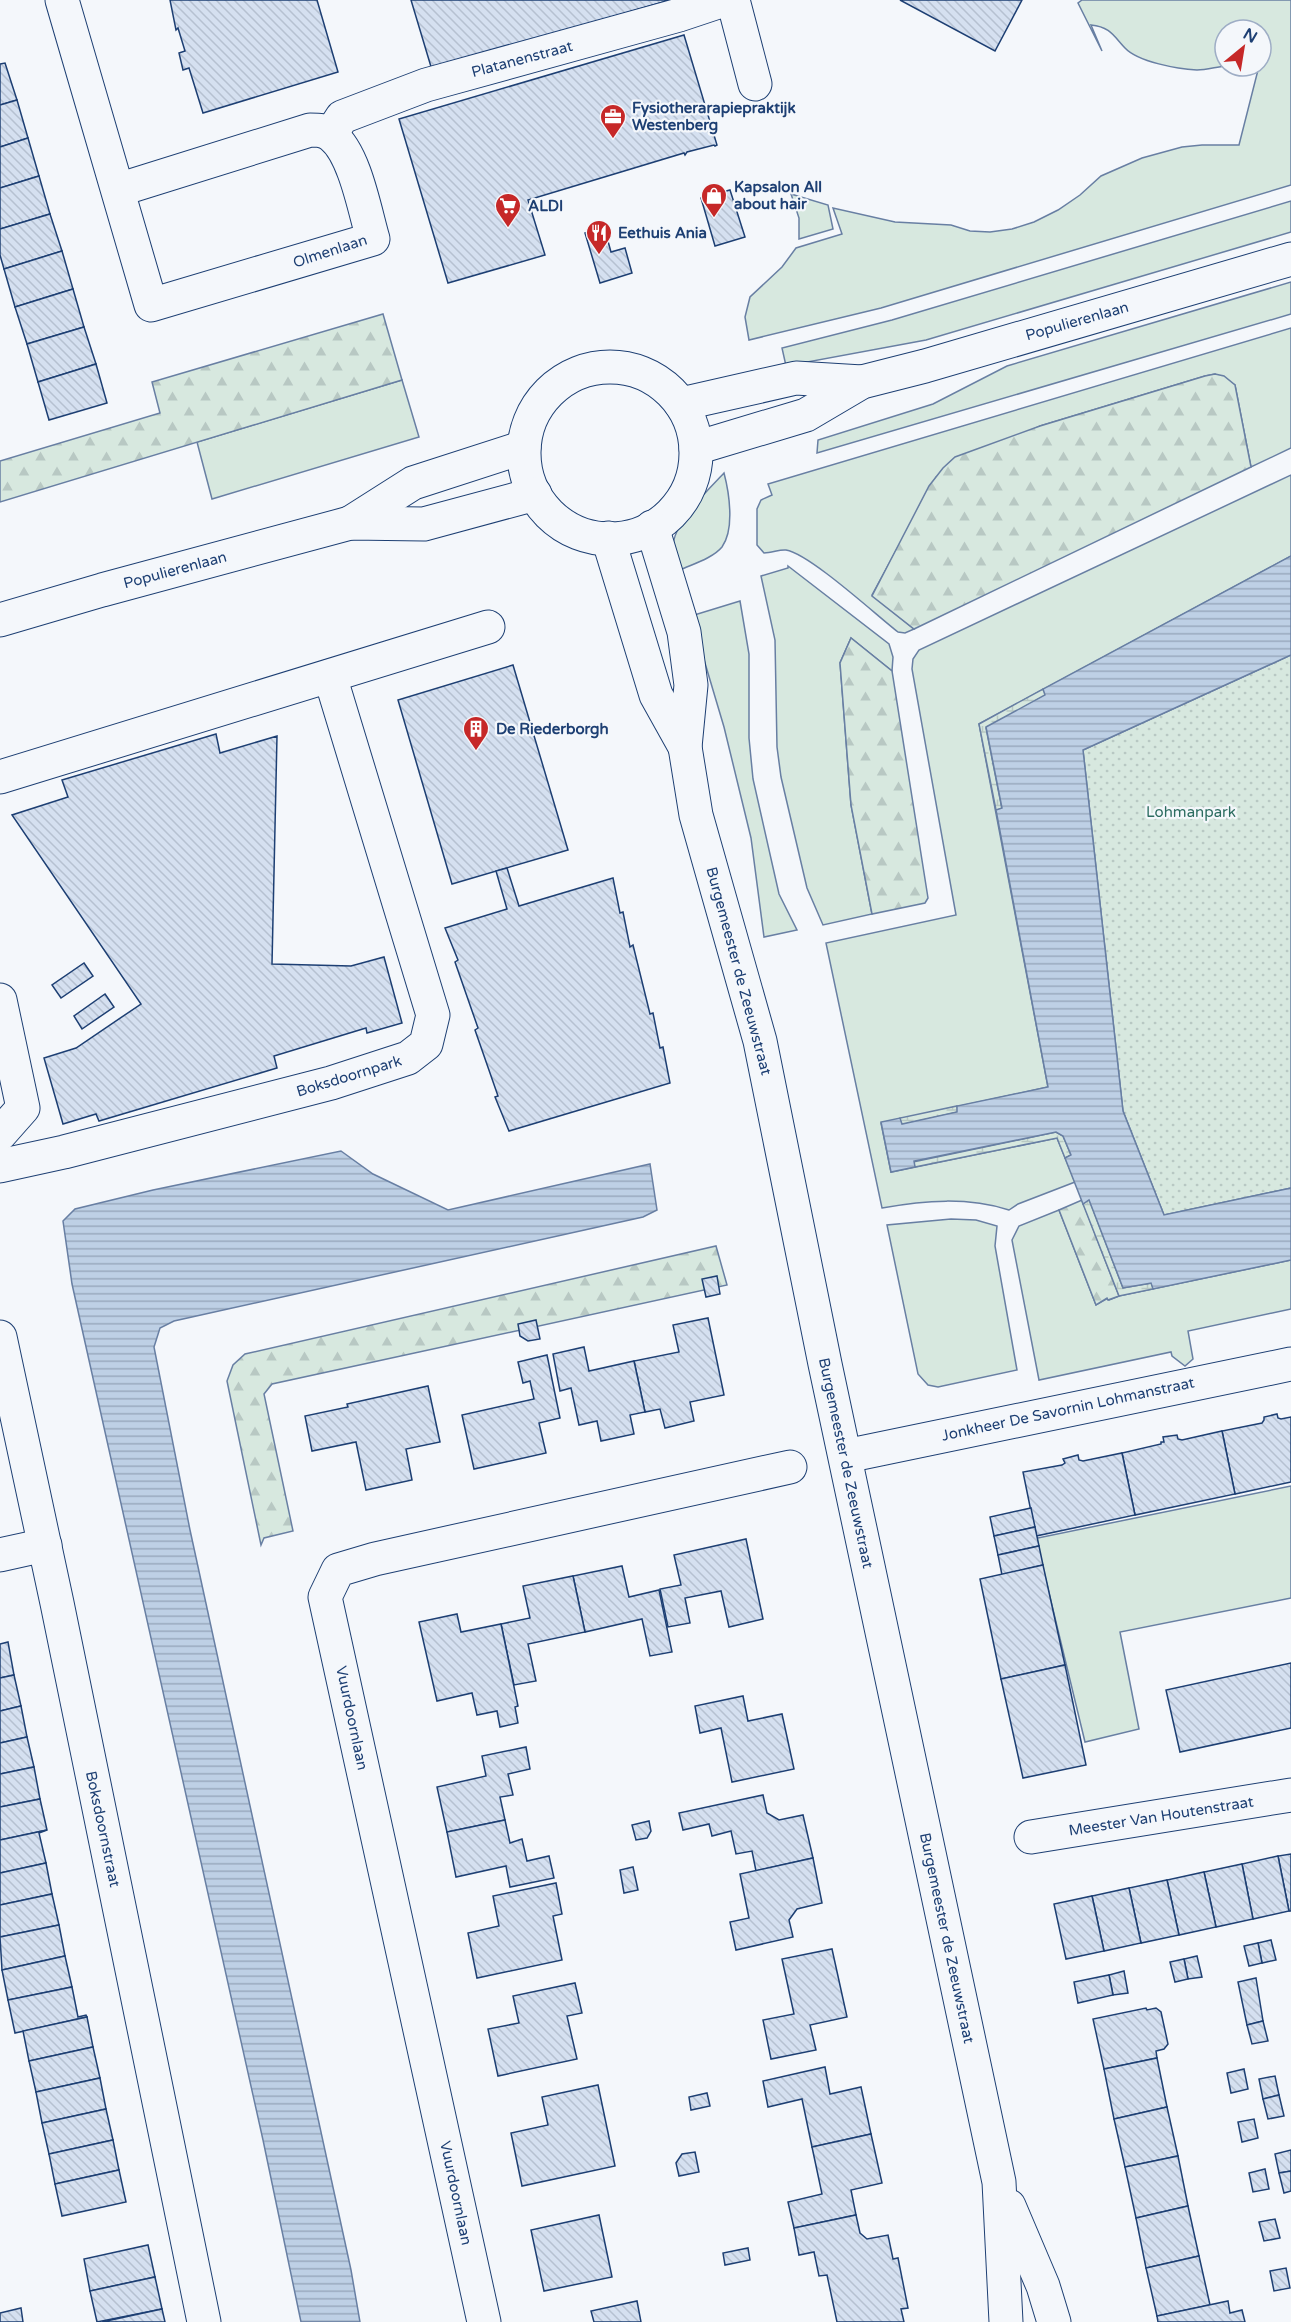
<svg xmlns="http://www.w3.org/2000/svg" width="1291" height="2322" viewBox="0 0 1291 2322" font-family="'Varela Round',sans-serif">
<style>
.grass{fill:#d7e8df;stroke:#687fa3;stroke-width:1.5}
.forest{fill:url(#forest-firs);stroke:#687fa3;stroke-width:1.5}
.wetland{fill:url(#wetland-marsh);stroke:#687fa3;stroke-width:1.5}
.park{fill:url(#park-dots);stroke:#687fa3;stroke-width:1.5}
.water{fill:url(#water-rules);stroke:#687fa3;stroke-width:1.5}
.building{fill:url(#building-back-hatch);stroke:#1d3f73;stroke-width:1.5}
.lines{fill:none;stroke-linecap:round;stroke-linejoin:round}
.minor-casing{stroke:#1d3f73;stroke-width:35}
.minor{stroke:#f4f7fb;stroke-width:33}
.labels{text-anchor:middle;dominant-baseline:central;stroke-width:4.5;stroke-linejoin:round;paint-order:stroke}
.street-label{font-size:15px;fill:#1d3f73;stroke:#f4f7fb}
.poi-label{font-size:15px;font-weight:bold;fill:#1d3f73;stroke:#f4f7fb;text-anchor:start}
.park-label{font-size:15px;fill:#2c6c60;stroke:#f4f7fb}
</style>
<defs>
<pattern id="forest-firs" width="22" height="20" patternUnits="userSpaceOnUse" patternTransform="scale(1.5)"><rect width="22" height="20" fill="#d7e8df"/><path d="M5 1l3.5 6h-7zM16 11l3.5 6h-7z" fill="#b8c8c3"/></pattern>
<pattern id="wetland-marsh" width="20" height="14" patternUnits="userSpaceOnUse" patternTransform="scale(1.5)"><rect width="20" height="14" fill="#d7e8df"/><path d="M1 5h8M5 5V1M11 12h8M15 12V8" fill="none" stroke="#b8c8c3"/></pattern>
<pattern id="park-dots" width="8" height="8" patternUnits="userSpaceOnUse" patternTransform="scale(1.5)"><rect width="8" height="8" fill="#d7e8df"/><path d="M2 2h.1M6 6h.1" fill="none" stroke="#b8c8c3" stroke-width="1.8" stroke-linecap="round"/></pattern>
<pattern id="water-rules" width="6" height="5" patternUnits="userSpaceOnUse" patternTransform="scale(1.5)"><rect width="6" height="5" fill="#bed0e5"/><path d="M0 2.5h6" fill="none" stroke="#9aaabe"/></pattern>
<pattern id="building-back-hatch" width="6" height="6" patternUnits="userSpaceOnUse" patternTransform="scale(1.5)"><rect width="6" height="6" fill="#d5e0f0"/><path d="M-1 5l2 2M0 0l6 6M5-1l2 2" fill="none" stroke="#b6c1d1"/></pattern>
</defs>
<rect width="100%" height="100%" fill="#f4f7fb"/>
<g class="grass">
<path d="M1082,0H1291V185L881,308L749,340L745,317L750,297L782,267L796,248L842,234L833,208L895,222L951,225L970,231L990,232L1012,229L1034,222L1058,210L1080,195L1101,176L1142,158L1182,147L1202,145H1239L1259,66H1261V30H1225V66C1216,67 1206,70 1197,70C1178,69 1138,62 1125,48C1113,35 1110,27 1091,25L1102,51L1078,3Z"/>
<polygon points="791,194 828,205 833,229 799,239 799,218"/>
<polygon points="1291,201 1291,232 926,340 786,366 782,348 892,320"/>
<polygon points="1291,282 1291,314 817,453 818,440 933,404 1007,366"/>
<path d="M1291,328V448L1251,467L1235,385L1215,374L1205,376L1040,426L936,477L872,595L914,629L905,633L898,632C876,615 810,554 786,550C780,549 772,553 764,553L757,545V509L761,500L772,495L768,484Z"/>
<polygon points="402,380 419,437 212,499 197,442"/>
<path d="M724,473C729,492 735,529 722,547C713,558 693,564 680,570C678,563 673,554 673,547C673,523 708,490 724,473Z"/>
<path d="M1291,475V556L979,724L1048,1087L881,1123L891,1172L1057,1138L1075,1182L1018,1204L1009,1210C968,1197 925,1200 882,1208L826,943L956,915L912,669L913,659L919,650Z"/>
<polygon points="788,566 889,644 893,657 892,671 851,638 840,663 851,805 872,914 823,925 807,888 781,777 777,747 775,640 761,576 788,568"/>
<polygon points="740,601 749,654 749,738 753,779 779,894 797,930 764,937 751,838 724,727 691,616"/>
<polygon points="1059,1210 1096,1305 1108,1298 1109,1300 1119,1296 1291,1260 1291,1309 1188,1331 1193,1359 1185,1366 1172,1356 1171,1352 1039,1380 1012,1240 1019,1226"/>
<polygon points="951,1219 976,1220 997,1226 995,1246 1017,1370 938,1387 928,1385 918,1374 887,1225"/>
<polygon points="1291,1486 1291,1598 1120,1632 1139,1729 1085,1742 1042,1564 1028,1540"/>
</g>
<g class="forest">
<polygon points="383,314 402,380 0,502 0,461 160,413 152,382"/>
<polygon points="1215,374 1224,376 1235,385 1251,467 914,629 872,596 929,486 943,468 955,457 1040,426 1205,376"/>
<polygon points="851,638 892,671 928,898 925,903 872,914 851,805 840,663"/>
<polygon points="1082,1200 1119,1296 1108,1300 1107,1298 1096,1305 1059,1210"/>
<polygon points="716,1246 727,1285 272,1384 264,1394 293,1531 264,1538 261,1545 227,1381 233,1365 245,1354"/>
</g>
<g class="wetland">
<polygon points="1043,689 1046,695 986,728 1002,809 996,810 979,724"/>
<polygon points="957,1106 958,1112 901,1125 900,1118"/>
<polygon points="1056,1132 1063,1136 1071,1155 1065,1158 1057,1138 915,1167 913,1162"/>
<polygon points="1089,1199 1123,1288 1152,1283 1153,1289 1119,1296 1083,1204"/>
</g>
<polygon class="park" points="1291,655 1291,1188 1164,1215 1123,1111 1083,750"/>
<g class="water">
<polygon points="1291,556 1291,655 1083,750 1123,1111 1164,1215 1291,1188 1291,1260 1153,1289 1151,1283 1123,1288 1089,1200 1083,1204 1065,1158 1071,1155 1063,1136 1056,1132 914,1161 915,1167 891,1172 881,1122 900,1118 902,1124 957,1112 957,1106 1048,1087 996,810 1002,808 986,727 1045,695 1043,689"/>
<polygon points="341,1151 373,1174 448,1210 650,1164 657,1210 643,1217 174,1321 160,1328 154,1347 190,1530 351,2270 360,2322 301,2322 263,2140 72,1284 63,1221 75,1209 153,1190"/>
</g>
<g class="building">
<polygon points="170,0 317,0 338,72 203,113 189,68 183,70 179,53 185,51 178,28 176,30"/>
<polygon points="411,0 670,0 432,70"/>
<polygon points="900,0 1022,0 995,51"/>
<polygon points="684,35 717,145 715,146 714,145 687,152 685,155 684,153 528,200 545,255 448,283 399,119"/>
<polygon points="5,63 17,100 0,105 0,64"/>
<polygon points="17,100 28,138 0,147 0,105"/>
<polygon points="28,138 39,176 0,188 0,147"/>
<polygon points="39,176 50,214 0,229 0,188"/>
<polygon points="730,190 745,237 715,246 701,198"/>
<polygon points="50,214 62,251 4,269 0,255 0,229"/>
<polygon points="604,227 611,252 625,248 632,273 600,283 585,233"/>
<polygon points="62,251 73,289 15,307 4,269"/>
<polygon points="73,289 84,327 27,344 15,307"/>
<polygon points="84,327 96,364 38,382 27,344"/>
<polygon points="96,364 107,403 49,420 38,382"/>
<polygon points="513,665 568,850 452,884 398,700"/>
<polygon points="216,734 220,753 277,736 272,964 351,966 384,957 402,1023 367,1033 366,1028 274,1056 277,1068 99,1121 96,1114 63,1124 44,1058 76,1048 141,1004 12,815 68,797 62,780"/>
<polygon points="507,868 519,906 613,878 620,913 623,912 630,947 633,945 650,1014 653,1013 660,1048 663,1047 670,1083 509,1131 495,1097 498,1096 475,1030 478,1028 455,962 458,960 445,928 507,909 496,871"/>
<polygon points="84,963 93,976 61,998 52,985"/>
<polygon points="105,994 114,1007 82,1029 74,1016"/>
<polygon points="717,1276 720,1294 706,1297 702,1279"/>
<polygon points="708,1318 724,1395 690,1402 694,1421 665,1428 660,1409 645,1412 634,1361 679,1352 673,1325"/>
<polygon points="536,1320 540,1339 528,1341 520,1336 518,1324"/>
<polygon points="584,1347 589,1371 634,1361 645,1412 630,1415 634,1434 601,1441 597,1421 579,1425 571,1388 560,1391 553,1354"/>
<polygon points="547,1355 560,1418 539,1423 546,1453 474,1469 462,1415 534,1399 530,1381 523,1383 518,1362"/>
<polygon points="428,1386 440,1442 406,1449 412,1480 366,1490 356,1442 312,1451 305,1416 348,1407 347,1404"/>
<polygon points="1277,1414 1278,1418 1281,1419 1291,1417 1291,1482 1235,1494 1222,1431 1262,1423 1264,1420 1264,1417"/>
<polygon points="1222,1431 1235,1494 1135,1515 1122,1453 1161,1444 1161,1442 1164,1442 1163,1437 1177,1435 1178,1439 1182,1440"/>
<polygon points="1122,1453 1135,1515 1036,1536 1023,1472 1062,1465 1065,1463 1063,1459 1078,1455 1079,1460 1083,1461"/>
<polygon points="1031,1508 1035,1527 994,1536 990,1517"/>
<polygon points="1035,1527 1039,1546 998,1555 994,1536"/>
<polygon points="746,1539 763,1619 729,1627 721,1591 685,1598 690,1623 668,1627 660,1589 681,1585 674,1555"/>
<polygon points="1039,1546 1043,1565 1002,1575 998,1555"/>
<polygon points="1043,1565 1065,1665 1001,1679 980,1579"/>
<polygon points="622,1566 629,1597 659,1590 672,1652 650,1656 642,1619 585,1632 573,1576"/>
<polygon points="573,1576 585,1632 528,1644 536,1681 514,1685 501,1624 530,1618 523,1586"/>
<polygon points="457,1614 461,1632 501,1624 518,1706 515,1707 518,1723 500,1727 497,1711 477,1715 472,1693 437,1701 419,1622"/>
<polygon points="8,1642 14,1675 0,1678 0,1644"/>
<polygon points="1291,1663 1291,1728 1180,1752 1166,1690"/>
<polygon points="1065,1665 1086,1765 1023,1778 1001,1679"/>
<polygon points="14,1675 21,1706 0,1711 0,1678"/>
<polygon points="743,1696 748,1721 782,1714 794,1769 732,1782 721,1728 700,1733 695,1706"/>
<polygon points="21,1706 27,1737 0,1743 0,1711"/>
<polygon points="27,1737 34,1767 0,1774 0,1743"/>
<polygon points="526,1747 530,1769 508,1774 513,1795 500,1797 505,1820 447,1832 437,1787 486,1776 482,1756"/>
<polygon points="34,1767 40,1799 0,1807 0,1774"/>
<polygon points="763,1795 767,1813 779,1820 803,1815 813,1858 756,1871 752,1851 736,1854 731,1831 712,1836 709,1824 683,1830 679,1813"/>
<polygon points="40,1799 47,1830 0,1840 0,1807"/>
<polygon points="505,1820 510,1843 522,1839 527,1861 549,1856 554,1878 510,1887 506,1866 456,1877 447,1832"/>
<polygon points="649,1821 651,1831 647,1838 636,1840 632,1825"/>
<polygon points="47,1830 39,1833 46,1863 0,1873 0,1840"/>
<polygon points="1291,1854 1291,1911 1289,1911 1278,1856"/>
<polygon points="1278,1856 1289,1911 1253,1919 1242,1864"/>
<polygon points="813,1858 822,1903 797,1909 789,1920 793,1937 736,1950 730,1922 749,1918 740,1874"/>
<polygon points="46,1863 52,1894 0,1905 0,1873"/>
<polygon points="1242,1864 1253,1919 1216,1927 1204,1872"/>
<polygon points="633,1867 638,1890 624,1893 620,1870"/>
<polygon points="1204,1872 1216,1927 1179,1935 1167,1880"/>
<polygon points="1167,1880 1179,1935 1141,1943 1129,1888"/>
<polygon points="556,1883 562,1914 553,1916 562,1960 477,1978 468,1933 499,1926 493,1896"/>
<polygon points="1129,1888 1141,1943 1104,1951 1092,1896"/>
<polygon points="52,1894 59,1925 0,1937 0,1905"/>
<polygon points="1092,1896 1104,1951 1066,1959 1054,1904"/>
<polygon points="59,1925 65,1956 2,1970 0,1937"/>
<polygon points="1271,1940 1276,1960 1262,1963 1258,1943"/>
<polygon points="1258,1943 1262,1963 1249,1966 1244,1946"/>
<polygon points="832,1949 847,2017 810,2025 816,2050 771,2059 763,2020 794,2014 782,1959"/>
<polygon points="65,1956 72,1987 8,2000 2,1970"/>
<polygon points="1197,1956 1202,1977 1188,1979 1184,1959"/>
<polygon points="1184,1959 1188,1979 1175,1982 1170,1962"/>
<polygon points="1124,1971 1128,1993 1113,1995 1109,1975"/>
<polygon points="1109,1975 1113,1995 1078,2003 1074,1982"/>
<polygon points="1256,1978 1263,2021 1247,2025 1238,1982"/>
<polygon points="575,1983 582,2013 567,2016 577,2059 498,2076 488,2029 519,2023 513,1996"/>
<polygon points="72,1987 78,2017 86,2015 87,2017 15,2033 8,2000"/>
<polygon points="1146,2008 1147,2010 1156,2008 1161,2012 1168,2044 1164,2049 1156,2051 1157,2058 1104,2069 1093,2019"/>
<polygon points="87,2017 93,2047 29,2061 23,2031"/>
<polygon points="1263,2021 1268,2041 1252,2044 1247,2025"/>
<polygon points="93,2047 100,2078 36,2092 29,2061"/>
<polygon points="1157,2058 1167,2107 1114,2119 1104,2069"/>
<polygon points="825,2067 830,2094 861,2087 871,2134 812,2147 802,2099 768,2107 763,2081"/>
<polygon points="1244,2069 1248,2089 1231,2093 1227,2073"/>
<polygon points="1275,2076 1279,2095 1263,2099 1259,2079"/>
<polygon points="100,2078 106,2109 42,2123 36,2092"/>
<polygon points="598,2085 615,2166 522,2186 511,2133 548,2125 542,2097"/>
<polygon points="707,2093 710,2106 691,2110 689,2097"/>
<polygon points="1279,2095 1284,2116 1268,2119 1263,2099"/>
<polygon points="1167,2107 1178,2156 1125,2167 1114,2119"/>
<polygon points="106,2109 113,2140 49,2154 42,2123"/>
<polygon points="1254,2119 1258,2138 1242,2142 1238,2122"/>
<polygon points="871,2134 882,2183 851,2190 856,2215 794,2228 788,2202 822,2194 812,2147"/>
<polygon points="113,2140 119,2170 55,2184 49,2154"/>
<polygon points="1291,2150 1291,2171 1279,2173 1275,2154"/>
<polygon points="695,2152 699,2172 679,2176 676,2163 682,2154"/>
<polygon points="1178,2156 1188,2206 1136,2218 1125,2167"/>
<polygon points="1265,2169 1269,2189 1253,2192 1249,2173"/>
<polygon points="119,2170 126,2202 62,2216 55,2184"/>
<polygon points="1291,2171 1291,2191 1284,2193 1279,2173"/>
<polygon points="1188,2206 1199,2256 1146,2268 1136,2218"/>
<polygon points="599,2215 612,2277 544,2291 531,2230"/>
<polygon points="856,2215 860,2233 867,2239 888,2235 893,2259 898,2258 908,2308 901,2309 904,2322 837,2322 827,2275 819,2276 814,2252 799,2255 794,2228"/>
<polygon points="1275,2219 1280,2238 1264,2241 1259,2222"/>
<polygon points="148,2245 155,2277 90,2291 84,2259"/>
<polygon points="748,2248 750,2260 725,2265 723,2253"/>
<polygon points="1199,2256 1210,2305 1157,2316 1146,2268"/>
<polygon points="1286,2268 1290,2288 1274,2291 1270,2271"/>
<polygon points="155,2277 162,2309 97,2322 90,2291"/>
<polygon points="637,2301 641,2322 594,2322 591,2311"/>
<polygon points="1228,2301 1230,2313 1242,2310 1245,2322 1158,2322 1157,2316"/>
<polygon points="21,2308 23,2322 0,2322 0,2313"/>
<polygon points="162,2309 165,2322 102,2322"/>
</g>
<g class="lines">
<defs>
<g id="minor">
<path d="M62,0L151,305L373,239C365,212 355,154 332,136C325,130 318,130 310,130L118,190"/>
<polyline points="733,0 755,84"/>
<polyline points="331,134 342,117 426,85 679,15 724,0"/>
<circle cx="610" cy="453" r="86"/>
<polyline points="681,404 796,378 862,382"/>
<polyline points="696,448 806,415 862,382 925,366 1291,259"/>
<polyline points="350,523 413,483 524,447"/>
<polyline points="652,527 684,632 691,685 685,747 696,815 760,1041 825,1364 999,2182 1006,2322"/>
<polyline points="608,538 656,695 685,747"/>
<polyline points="0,620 102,590 350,523 424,524 535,494"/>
<polyline points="0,777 488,627"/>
<polyline points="0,1000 23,1108 0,1134"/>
<polyline points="0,1166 64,1152 331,1083 408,1058 426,1044 433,1015 330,676"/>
<polyline points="0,1337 57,1603 204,2322"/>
<polyline points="846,1456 1291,1364"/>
<polyline points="0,1555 45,1545"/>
<polyline points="1031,1837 1291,1795"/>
<polyline points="1009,2206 1043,2286 1054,2322"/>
<polyline points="484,2322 325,1597 338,1570 375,1559 790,1467"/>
</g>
</defs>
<use href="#minor" class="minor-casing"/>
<use href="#minor" class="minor"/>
</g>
<defs>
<symbol id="office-pin" viewBox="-11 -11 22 30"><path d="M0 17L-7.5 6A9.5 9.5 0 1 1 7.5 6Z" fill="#c62828" stroke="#f4f7fb"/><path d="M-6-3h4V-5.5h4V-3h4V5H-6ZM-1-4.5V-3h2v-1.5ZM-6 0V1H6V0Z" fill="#fff"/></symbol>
<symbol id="shop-pin" viewBox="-11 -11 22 30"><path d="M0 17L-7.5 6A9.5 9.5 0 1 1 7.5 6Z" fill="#c62828" stroke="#f4f7fb"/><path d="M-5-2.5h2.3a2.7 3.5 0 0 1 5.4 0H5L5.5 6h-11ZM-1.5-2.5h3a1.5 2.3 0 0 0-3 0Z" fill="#fff"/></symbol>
<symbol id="supermarket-pin" viewBox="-11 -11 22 30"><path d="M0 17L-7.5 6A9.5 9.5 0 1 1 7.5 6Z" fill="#c62828" stroke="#f4f7fb"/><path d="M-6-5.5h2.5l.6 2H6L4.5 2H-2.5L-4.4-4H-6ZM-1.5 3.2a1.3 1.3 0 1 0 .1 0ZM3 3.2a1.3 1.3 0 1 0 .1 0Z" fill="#fff"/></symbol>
<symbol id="restaurant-pin" viewBox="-11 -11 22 30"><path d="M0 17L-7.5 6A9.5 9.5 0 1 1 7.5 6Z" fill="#c62828" stroke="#f4f7fb"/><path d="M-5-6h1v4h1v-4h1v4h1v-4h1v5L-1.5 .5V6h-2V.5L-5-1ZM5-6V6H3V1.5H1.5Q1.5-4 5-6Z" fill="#fff"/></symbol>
<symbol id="building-pin" viewBox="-11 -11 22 30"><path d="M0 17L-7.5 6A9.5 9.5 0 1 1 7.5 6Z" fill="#c62828" stroke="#f4f7fb"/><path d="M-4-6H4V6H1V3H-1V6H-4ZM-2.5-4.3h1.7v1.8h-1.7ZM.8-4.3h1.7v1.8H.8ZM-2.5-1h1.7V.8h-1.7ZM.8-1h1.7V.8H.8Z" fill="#fff"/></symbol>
</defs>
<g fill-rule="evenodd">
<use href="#office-pin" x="598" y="102" width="30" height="40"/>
<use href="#shop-pin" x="699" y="181" width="30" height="40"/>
<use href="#supermarket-pin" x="493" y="191" width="30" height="40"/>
<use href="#restaurant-pin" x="584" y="218" width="30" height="40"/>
<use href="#building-pin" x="461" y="714" width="30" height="40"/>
</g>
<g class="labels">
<g class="street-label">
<text transform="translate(522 59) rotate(-15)">Platanenstraat</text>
<text transform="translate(330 251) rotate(-18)">Olmenlaan</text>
<text transform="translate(1077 321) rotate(-16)">Populierenlaan</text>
<text transform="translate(175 570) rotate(-15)">Populierenlaan</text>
<text transform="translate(739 971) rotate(75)">Burgemeester de Zeeuwstraat</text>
<text transform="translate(349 1076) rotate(-17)">Boksdoornpark</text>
<text transform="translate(1068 1409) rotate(-12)">Jonkheer De Savornin Lohmanstraat</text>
<text transform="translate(846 1463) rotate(78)">Burgemeester de Zeeuwstraat</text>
<text transform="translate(352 1718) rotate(78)">Vuurdoornlaan</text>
<text transform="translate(1161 1816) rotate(-9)">Meester Van Houtenstraat</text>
<text transform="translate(103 1829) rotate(78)">Boksdoornstraat</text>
<text transform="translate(947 1938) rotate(78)">Burgemeester de Zeeuwstraat</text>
<text transform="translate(456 2193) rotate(78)">Vuurdoornlaan</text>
</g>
<g class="poi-label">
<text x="632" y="108">Fysiotherarapiepraktijk<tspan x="632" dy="17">Westenberg</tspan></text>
<text x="734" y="187">Kapsalon All<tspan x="734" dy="17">about hair</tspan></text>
<text x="528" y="206">ALDI</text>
<text x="618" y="233">Eethuis Ania</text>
<text x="496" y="729">De Riederborgh</text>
</g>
<g class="park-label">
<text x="1191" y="812">Lohmanpark</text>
</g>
</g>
<g transform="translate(1243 48) rotate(30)"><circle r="28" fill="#f4f7fb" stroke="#9eadc5" stroke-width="1.5"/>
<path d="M0-4.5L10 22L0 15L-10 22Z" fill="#c62828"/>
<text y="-9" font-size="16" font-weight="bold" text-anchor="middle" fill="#1d3f73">N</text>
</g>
</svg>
